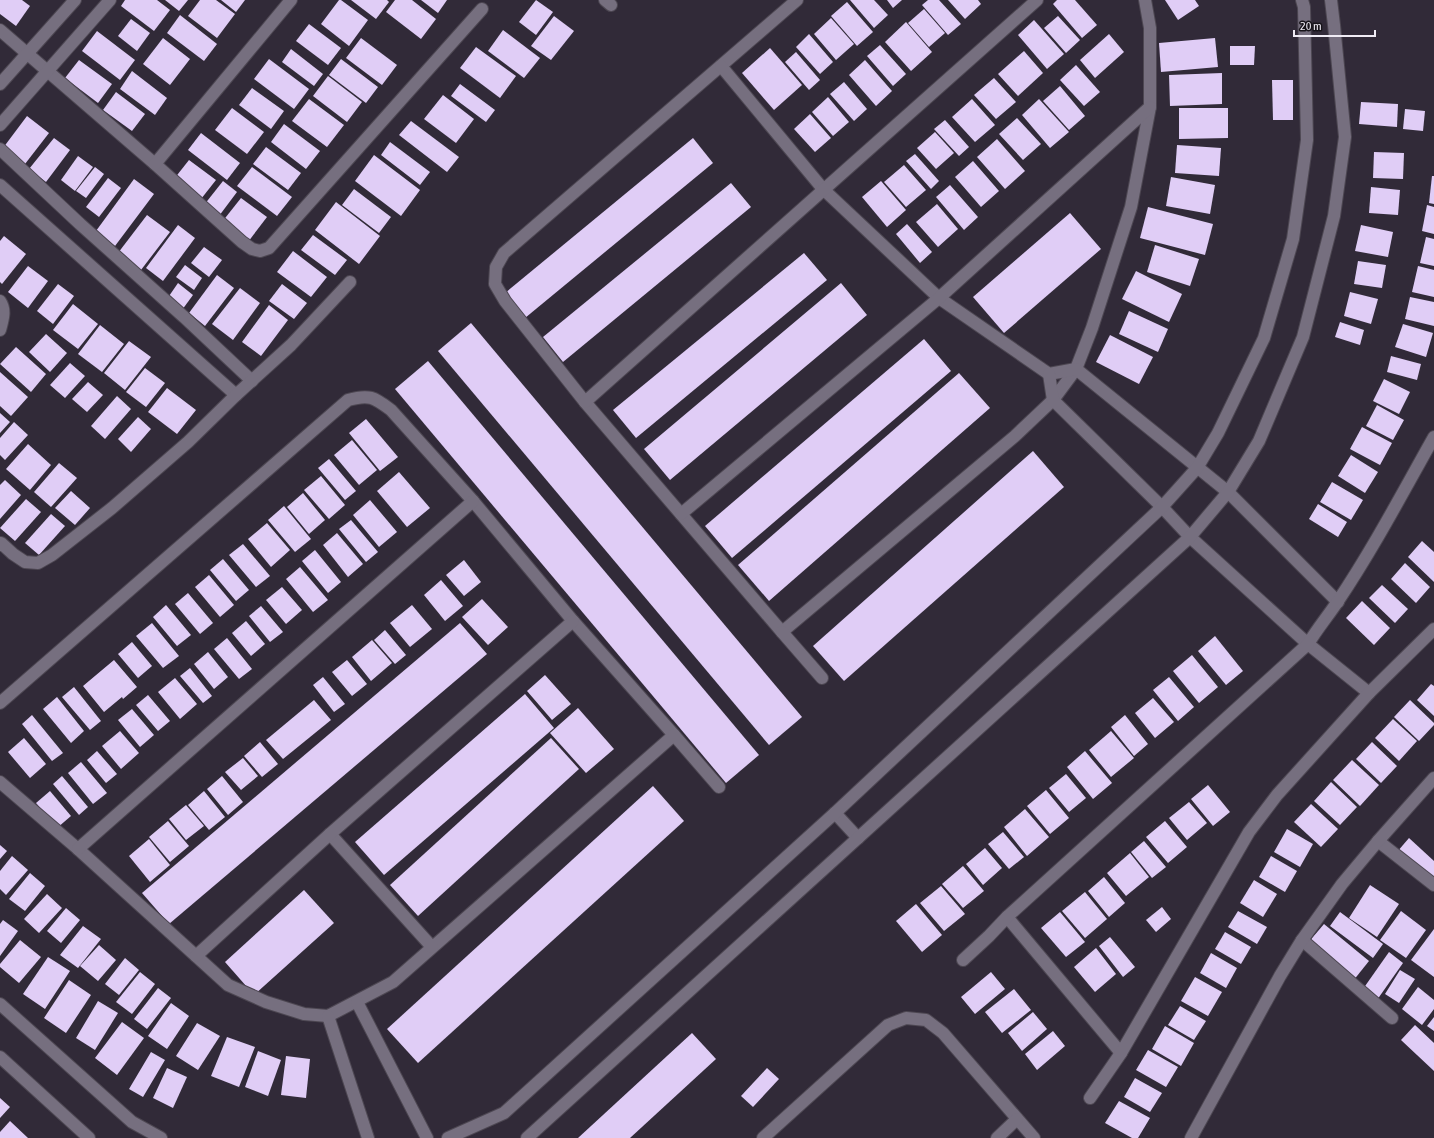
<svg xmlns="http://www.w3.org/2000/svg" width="1434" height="1138" viewBox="0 0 1434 1138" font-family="'Asap Condensed',sans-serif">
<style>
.building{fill:#e0cdf6}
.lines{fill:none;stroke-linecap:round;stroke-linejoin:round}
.minor-casing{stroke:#4d4752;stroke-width:14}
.minor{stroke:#766f7f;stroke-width:12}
</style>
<rect width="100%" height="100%" fill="#312a38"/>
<g class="building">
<polygon points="0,0 22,0 30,6 16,26 0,14"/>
<polygon points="125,0 157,0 170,10 154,31 121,6"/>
<polygon points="165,0 188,0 179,11"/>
<polygon points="200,0 216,0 235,14 217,38 188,16"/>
<polygon points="221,0 245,0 236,12"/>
<polygon points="339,0 341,0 368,20 349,46 321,24"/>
<polygon points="351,0 387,0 389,2 376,19"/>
<polygon points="395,0 412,0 436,19 421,39 386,12"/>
<polygon points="421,0 447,0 438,13"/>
<polygon points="536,0 553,12 536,35 519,22"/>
<polygon points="850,0 874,0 888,15 874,28"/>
<polygon points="887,0 902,0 893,8"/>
<polygon points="928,0 939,0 961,24 948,35 922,5"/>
<polygon points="948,0 978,0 981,4 965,19"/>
<polygon points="1057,0 1075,0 1097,25 1082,38 1053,4"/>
<polygon points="1165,0 1195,0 1199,6 1178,20"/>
<polygon points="847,2 873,32 857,46 831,16"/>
<polygon points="924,9 945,33 929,47 908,23"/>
<polygon points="180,15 217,44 204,61 167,33"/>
<polygon points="554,16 574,31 551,60 531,46"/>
<polygon points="1058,16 1080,40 1066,53 1044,28"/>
<polygon points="831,18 854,44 836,60 814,34"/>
<polygon points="131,19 150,33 137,51 118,36"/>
<polygon points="1034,20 1064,54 1047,69 1018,35"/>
<polygon points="906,22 932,52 911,71 885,42"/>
<polygon points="309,24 341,48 328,65 296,41"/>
<polygon points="503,30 540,58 524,78 488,51"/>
<polygon points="97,31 135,60 120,80 82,51"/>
<polygon points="809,34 833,62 820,74 796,47"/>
<polygon points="1109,34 1124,52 1095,78 1080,60"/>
<polygon points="163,38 190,59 170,85 143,64"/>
<polygon points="361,38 397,65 382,85 346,58"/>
<polygon points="1215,38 1218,67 1161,72 1159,43"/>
<polygon points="880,45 906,74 893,86 867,56"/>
<polygon points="1230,46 1255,46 1254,65 1230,65"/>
<polygon points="476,47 516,76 500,98 460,68"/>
<polygon points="770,48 802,85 774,110 742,73"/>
<polygon points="291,49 323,74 314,86 282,62"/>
<polygon points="1024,51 1043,73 1018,96 998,74"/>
<polygon points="796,52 820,80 809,90 785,62"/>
<polygon points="269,59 309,89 294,109 254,79"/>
<polygon points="341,59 378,87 366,103 329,75"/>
<polygon points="79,60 112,84 98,103 65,78"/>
<polygon points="865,60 892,91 876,106 849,75"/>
<polygon points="1076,65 1100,92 1084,106 1060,80"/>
<polygon points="132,71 167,98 155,115 120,89"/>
<polygon points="1222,73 1222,104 1170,106 1169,75"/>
<polygon points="328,76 362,102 347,122 313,96"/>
<polygon points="994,78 1016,102 996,119 974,95"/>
<polygon points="1272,80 1293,80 1293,120 1273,120"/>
<polygon points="844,82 867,109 854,121 830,94"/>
<polygon points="460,84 495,110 486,122 451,96"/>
<polygon points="1060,86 1085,116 1069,130 1043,101"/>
<polygon points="252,88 284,111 271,129 239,105"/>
<polygon points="116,92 145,114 132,131 103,110"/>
<polygon points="443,95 474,119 456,143 424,119"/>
<polygon points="828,97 849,122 833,136 812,112"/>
<polygon points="309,99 344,125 327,147 292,121"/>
<polygon points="972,99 995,125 975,142 952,117"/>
<polygon points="1039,99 1069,132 1050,148 1022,115"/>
<polygon points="1361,102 1398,104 1397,127 1359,124"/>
<polygon points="232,108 264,132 247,154 215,130"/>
<polygon points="1179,108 1228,108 1228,138 1179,139"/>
<polygon points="1405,109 1425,111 1423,131 1403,129"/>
<polygon points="810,114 831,138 815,152 794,129"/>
<polygon points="27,116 49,133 25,164 3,148"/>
<polygon points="1017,118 1041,144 1023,160 999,134"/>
<polygon points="945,120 969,147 959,156 934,129"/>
<polygon points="411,121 459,157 447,172 399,135"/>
<polygon points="284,124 320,151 306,169 271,142"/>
<polygon points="935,132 954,153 936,169 917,148"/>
<polygon points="201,133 240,163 227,180 188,150"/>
<polygon points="54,138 70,150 46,182 29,169"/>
<polygon points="693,138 713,163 525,318 505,293"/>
<polygon points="997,139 1025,171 1005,189 977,157"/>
<polygon points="390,142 430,172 420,185 381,155"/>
<polygon points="1177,145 1221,148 1219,176 1175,173"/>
<polygon points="266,147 301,173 288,190 253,164"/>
<polygon points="1374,152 1404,153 1403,179 1373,178"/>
<polygon points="915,154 939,181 931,189 906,161"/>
<polygon points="374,155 420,190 401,216 355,181"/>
<polygon points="78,156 93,167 75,191 61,180"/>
<polygon points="189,160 216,180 201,199 174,179"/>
<polygon points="973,161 999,191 981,207 955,177"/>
<polygon points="904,165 926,190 906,207 884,182"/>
<polygon points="95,167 104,174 86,198 76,191"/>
<polygon points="252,167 292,197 277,216 237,186"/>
<polygon points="1432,176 1434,176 1434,204 1429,203"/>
<polygon points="1171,177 1215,185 1210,214 1166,206"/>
<polygon points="108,178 121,188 99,217 86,207"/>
<polygon points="134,179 154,194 115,246 96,231"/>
<polygon points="223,181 237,192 219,216 204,205"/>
<polygon points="881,181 906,210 887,227 862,197"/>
<polygon points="731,183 751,207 563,362 543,337"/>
<polygon points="950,185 978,217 964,230 936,197"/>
<polygon points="1371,187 1400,190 1398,215 1369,213"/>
<polygon points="354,189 391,217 379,233 342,205"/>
<polygon points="241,198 267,217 248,242 222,222"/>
<polygon points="336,202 380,236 359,264 315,230"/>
<polygon points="937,204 958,229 938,247 916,222"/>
<polygon points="1427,205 1434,207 1434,234 1422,231"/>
<polygon points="1148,207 1213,224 1205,255 1140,238"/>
<polygon points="1070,213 1101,249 1004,333 973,297"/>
<polygon points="147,215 170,232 141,270 118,253"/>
<polygon points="907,224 932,252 920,263 896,234"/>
<polygon points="178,225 195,238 163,281 146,268"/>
<polygon points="1361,225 1393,232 1388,257 1355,251"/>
<polygon points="313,235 347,260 335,275 301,250"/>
<polygon points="4,236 26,254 2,284 0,282 0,241"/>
<polygon points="1426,237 1434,239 1434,266 1420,263"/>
<polygon points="1155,245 1199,259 1190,286 1147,272"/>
<polygon points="204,247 222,260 209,277 191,263"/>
<polygon points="293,251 327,277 311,297 277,272"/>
<polygon points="804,253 827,280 636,438 613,410"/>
<polygon points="1358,261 1386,265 1382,288 1354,284"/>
<polygon points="185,265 202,278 194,290 176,277"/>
<polygon points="28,266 48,281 28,308 8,292"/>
<polygon points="1418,266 1434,270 1434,297 1412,292"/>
<polygon points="1136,271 1182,294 1169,322 1122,299"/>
<polygon points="217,275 234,288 205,326 189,313"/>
<polygon points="178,283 193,295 182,310 167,299"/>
<polygon points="841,283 867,315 670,480 644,449"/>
<polygon points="58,284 74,296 53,324 37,311"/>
<polygon points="282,284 307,303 294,319 269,301"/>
<polygon points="240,288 260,303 233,340 212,324"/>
<polygon points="1350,292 1378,299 1371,324 1344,316"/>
<polygon points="1410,297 1434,302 1434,326 1405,319"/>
<polygon points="73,304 98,324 78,349 53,330"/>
<polygon points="269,305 288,320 261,356 242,342"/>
<polygon points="1129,311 1168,329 1158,352 1119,334"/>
<polygon points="1340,322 1364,330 1360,345 1335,337"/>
<polygon points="471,323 802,717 769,745 438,351"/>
<polygon points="1403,324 1433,333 1426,357 1395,347"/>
<polygon points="100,325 124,344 102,372 78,354"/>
<polygon points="46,334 67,353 50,372 29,352"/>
<polygon points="1110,335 1153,357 1139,384 1096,362"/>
<polygon points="924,339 951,371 732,558 705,526"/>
<polygon points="129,341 151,357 125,390 104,373"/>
<polygon points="16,347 46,374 31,392 0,364"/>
<polygon points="1391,356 1421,364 1417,380 1387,372"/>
<polygon points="428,361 759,755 726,783 395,389"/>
<polygon points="70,363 85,376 65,398 50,385"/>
<polygon points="145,368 165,383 146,407 126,392"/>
<polygon points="0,372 28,397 11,416 0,406"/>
<polygon points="959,373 990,408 769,601 738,565"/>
<polygon points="1384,379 1410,392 1399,414 1373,401"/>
<polygon points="88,382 103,395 87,412 72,399"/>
<polygon points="167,388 196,410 177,434 148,412"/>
<polygon points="117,396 131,409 105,439 91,426"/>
<polygon points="1377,405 1404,420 1393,440 1366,426"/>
<polygon points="0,413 10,422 0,433"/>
<polygon points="138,417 151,429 131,452 118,439"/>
<polygon points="366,419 398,457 380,471 349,433"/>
<polygon points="14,422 28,435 5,460 0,455 0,438"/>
<polygon points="1362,427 1392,443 1380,465 1350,449"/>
<polygon points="352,440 377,470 359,485 334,455"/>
<polygon points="28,444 51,465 30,490 6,469"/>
<polygon points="1033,451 1064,487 844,681 813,646"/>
<polygon points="1351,455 1378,472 1365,493 1338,476"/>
<polygon points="329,459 356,491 345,500 318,468"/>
<polygon points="59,463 77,478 51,507 34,492"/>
<polygon points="399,472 430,508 407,527 377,491"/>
<polygon points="321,476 345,505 329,519 304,490"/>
<polygon points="5,480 21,495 0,519 0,485"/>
<polygon points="1332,482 1363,500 1351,520 1320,502"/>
<polygon points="71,491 90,508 75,525 55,508"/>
<polygon points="303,493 325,520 309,534 287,507"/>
<polygon points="26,499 41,512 15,541 0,528"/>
<polygon points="370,500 397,532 379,547 353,515"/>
<polygon points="1318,504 1347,522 1338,537 1309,519"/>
<polygon points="284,506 311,539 295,552 268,520"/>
<polygon points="51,514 65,526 39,555 25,543"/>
<polygon points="351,520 378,552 366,562 339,529"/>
<polygon points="267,523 290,550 271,567 248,539"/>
<polygon points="337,533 363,564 348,577 323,545"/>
<polygon points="1422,541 1434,552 1434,582 1408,557"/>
<polygon points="243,544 270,576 256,587 229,555"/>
<polygon points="315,550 341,582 328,593 302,561"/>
<polygon points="223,559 249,590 236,601 210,570"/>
<polygon points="464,560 481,582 464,596 446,575"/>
<polygon points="1405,563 1430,587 1416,603 1391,579"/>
<polygon points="300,567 328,600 313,612 286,579"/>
<polygon points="209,575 234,605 220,617 195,587"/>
<polygon points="441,580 463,606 445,621 424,595"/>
<polygon points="1382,585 1408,609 1395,623 1369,598"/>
<polygon points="282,587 302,610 286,624 266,600"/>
<polygon points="188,593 213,623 200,634 175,604"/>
<polygon points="482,599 508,627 488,645 462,617"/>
<polygon points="1362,601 1390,628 1374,645 1346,618"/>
<polygon points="166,605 191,635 177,646 153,617"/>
<polygon points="412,605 432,629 410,647 390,623"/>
<polygon points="261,606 283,632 270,642 249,616"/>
<polygon points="246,621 265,644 251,656 232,633"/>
<polygon points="152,623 179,656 163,668 136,636"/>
<polygon points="460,623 487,654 169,924 142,893"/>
<polygon points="385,630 406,655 395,664 374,640"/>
<polygon points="1215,636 1243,671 1226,685 1198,651"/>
<polygon points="227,638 252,669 239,679 214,649"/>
<polygon points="372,640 392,663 371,681 352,657"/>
<polygon points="132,642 152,666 138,678 118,654"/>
<polygon points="208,652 228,677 214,689 194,664"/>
<polygon points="1192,655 1218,687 1199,703 1173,671"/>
<polygon points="114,660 137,687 123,699 122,697 104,712 83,686"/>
<polygon points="347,660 367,684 352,696 332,672"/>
<polygon points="190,668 212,696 203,703 180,676"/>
<polygon points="545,675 571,704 552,720 527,691"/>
<polygon points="323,677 345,704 334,712 313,685"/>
<polygon points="1169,677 1194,707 1178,721 1153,690"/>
<polygon points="175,678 197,704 180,719 158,692"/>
<polygon points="1431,684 1434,686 1434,716 1417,700"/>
<polygon points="74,687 101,721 90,730 62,697"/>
<polygon points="525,694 554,728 384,875 355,842"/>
<polygon points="148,695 170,721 158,731 136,705"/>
<polygon points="57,697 84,731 71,743 43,709"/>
<polygon points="1153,698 1174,722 1155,738 1135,713"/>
<polygon points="314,700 331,720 283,759 266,740"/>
<polygon points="1410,700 1434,723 1434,725 1419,741 1394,717"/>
<polygon points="578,708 614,749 586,773 550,733"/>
<polygon points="132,709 154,735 140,747 118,720"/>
<polygon points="32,715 63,753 52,761 22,724"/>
<polygon points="1125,715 1148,744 1134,756 1111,727"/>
<polygon points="1393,719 1417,741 1399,761 1375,738"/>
<polygon points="120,731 139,753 121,769 102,746"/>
<polygon points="1111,731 1134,758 1111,777 1089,750"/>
<polygon points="24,738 46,764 30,778 8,752"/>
<polygon points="551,738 579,769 418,916 390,885"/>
<polygon points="260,742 278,764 262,777 244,756"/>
<polygon points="1372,742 1397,766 1381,783 1356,759"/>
<polygon points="97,751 117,774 106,783 87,760"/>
<polygon points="1085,751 1112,783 1093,799 1067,767"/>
<polygon points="243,758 258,776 241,790 225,772"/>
<polygon points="1352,760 1379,785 1360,806 1333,780"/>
<polygon points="81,762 107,793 93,804 68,773"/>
<polygon points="1066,774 1086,798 1069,812 1049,788"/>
<polygon points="62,776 88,807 79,815 53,784"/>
<polygon points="222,776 243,802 228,815 207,789"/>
<polygon points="1331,782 1357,807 1340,825 1314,801"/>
<polygon points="1208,785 1230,812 1213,826 1191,799"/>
<polygon points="653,786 684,821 418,1063 387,1029"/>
<polygon points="1046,790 1069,818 1050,834 1027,806"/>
<polygon points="50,791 71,816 57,828 36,803"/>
<polygon points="204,791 225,817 209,830 188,805"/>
<polygon points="1189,802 1207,823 1187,840 1169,818"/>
<polygon points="1311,804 1338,829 1321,847 1294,822"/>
<polygon points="186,805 204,826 186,840 169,819"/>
<polygon points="1025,809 1049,837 1027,856 1004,827"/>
<polygon points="168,821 189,846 170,862 149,837"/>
<polygon points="1165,821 1187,847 1168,863 1146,837"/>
<polygon points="1287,829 1313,844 1300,867 1274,852"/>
<polygon points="1003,832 1024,857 1009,869 988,844"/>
<polygon points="1409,838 1434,861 1434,884 1397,852"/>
<polygon points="149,839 170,865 150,882 129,856"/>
<polygon points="1144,841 1166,867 1152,878 1131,852"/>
<polygon points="0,845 7,851 0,859"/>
<polygon points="985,848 1002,868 983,885 966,864"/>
<polygon points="1130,853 1149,877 1126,896 1107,873"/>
<polygon points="12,856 28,870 6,895 0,889 0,871"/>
<polygon points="1271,856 1297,871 1285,892 1259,877"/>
<polygon points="963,866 984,891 963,908 942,884"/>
<polygon points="30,873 45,886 25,911 9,899"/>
<polygon points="1104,877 1125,903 1109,917 1088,891"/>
<polygon points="1254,880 1277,894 1263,917 1240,903"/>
<polygon points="1370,885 1399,904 1377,937 1349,918"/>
<polygon points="941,886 965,914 944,931 920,903"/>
<polygon points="304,890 334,923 254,995 225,962"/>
<polygon points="1085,892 1107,919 1085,938 1062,911"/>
<polygon points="47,894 62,908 39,933 24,919"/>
<polygon points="916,904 942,935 922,952 896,921"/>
<polygon points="1162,907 1171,919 1156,932 1146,920"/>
<polygon points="66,908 80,920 61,943 47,931"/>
<polygon points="1238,911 1267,927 1257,944 1228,927"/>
<polygon points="1401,911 1426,930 1406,958 1380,940"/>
<polygon points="1060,912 1085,942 1066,957 1041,928"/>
<polygon points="1340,912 1383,944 1373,958 1330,926"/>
<polygon points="3,920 18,931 0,956 0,924"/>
<polygon points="1324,924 1369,961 1353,981 1307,944"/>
<polygon points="83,926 101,939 78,968 60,955"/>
<polygon points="1434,929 1434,977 1411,960"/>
<polygon points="1225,932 1251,947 1241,964 1215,949"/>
<polygon points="1110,937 1135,967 1123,977 1099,946"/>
<polygon points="20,940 41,957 19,983 0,967 0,964"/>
<polygon points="99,945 116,960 98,981 80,966"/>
<polygon points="1096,948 1116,974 1095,992 1074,967"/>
<polygon points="1389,952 1403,963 1377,1000 1363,989"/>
<polygon points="1211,953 1237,968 1226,988 1200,973"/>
<polygon points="48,957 70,971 45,1009 23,994"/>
<polygon points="125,958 139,970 119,995 105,984"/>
<polygon points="1400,970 1415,979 1399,1003 1385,994"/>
<polygon points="140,972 155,984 132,1014 116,1002"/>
<polygon points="991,972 1005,989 975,1014 961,997"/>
<polygon points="1195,977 1222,992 1208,1016 1181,1001"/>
<polygon points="69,980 91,995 66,1033 44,1018"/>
<polygon points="1418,987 1434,1000 1434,1009 1422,1025 1402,1009"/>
<polygon points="158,988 171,998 147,1029 134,1019"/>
<polygon points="1014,989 1031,1010 1002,1033 985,1012"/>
<polygon points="98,1001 118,1013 95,1050 76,1038"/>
<polygon points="171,1003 189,1016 167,1049 148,1036"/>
<polygon points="1180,1006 1206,1021 1194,1040 1168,1025"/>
<polygon points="1033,1012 1047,1029 1022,1051 1008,1033"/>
<polygon points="1434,1017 1434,1031 1427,1026"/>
<polygon points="122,1022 144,1038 117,1075 95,1058"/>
<polygon points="197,1023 220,1036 198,1070 176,1056"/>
<polygon points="1415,1025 1434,1043 1434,1071 1401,1040"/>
<polygon points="1165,1026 1194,1043 1181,1066 1152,1049"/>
<polygon points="1053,1031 1065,1046 1037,1070 1025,1054"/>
<polygon points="692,1033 716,1059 630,1138 578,1138"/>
<polygon points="227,1037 255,1047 239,1087 211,1076"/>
<polygon points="1148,1050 1178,1067 1166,1087 1136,1070"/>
<polygon points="258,1051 281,1060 268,1096 245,1087"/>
<polygon points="151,1052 165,1060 143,1097 129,1089"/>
<polygon points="286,1056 310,1059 306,1098 281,1095"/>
<polygon points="167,1068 187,1077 173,1108 153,1098"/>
<polygon points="767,1068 779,1079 753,1107 741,1096"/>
<polygon points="1135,1078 1162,1093 1150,1112 1124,1097"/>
<polygon points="0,1098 10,1107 0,1118"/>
<polygon points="1119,1101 1150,1118 1138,1138 1132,1138 1105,1123"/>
<polygon points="10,1121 28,1138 0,1138 0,1132"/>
</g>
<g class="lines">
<defs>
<g id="minor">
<polyline points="605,0 611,5"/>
<polyline points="797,0 504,253 496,267 495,284 505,301 585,402 782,632 1015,436 1053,400 1076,369 1092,328 1131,207 1150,107 1150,28 1145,0"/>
<polyline points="0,30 155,164 242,242 252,249 260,251 269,248 482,9"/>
<polyline points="721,66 823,189 939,298 1049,374 1076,369 1228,492 1338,602"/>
<polyline points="0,84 75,0"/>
<polyline points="0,125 110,0"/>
<polyline points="0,149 80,224 184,317 252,381"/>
<polyline points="155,164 291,0"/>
<polyline points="0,185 236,395"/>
<path d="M0,301C6,310 3,319 0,330"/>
<polyline points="1049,374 1053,400 1162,507 1190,537 1308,644 1369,693"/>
<polyline points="585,402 1037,0"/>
<polyline points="681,514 939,298 1150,107"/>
<polyline points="0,545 1,543 13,554 25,562 38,563 52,555 112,508 188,442 236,395 291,345 350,282"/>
<polyline points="782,632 822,678"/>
<path d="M0,703L348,400C369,394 374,397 391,410L473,501L573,621L674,735L393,982L328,1016L304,1014L266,1002L228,985L78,849L0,782"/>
<polyline points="674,735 719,787"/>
<polyline points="835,813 858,838"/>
<polyline points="330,834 432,947"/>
<polyline points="1378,841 1434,885"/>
<polyline points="78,849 473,501"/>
<polyline points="1007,917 1121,1053"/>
<polyline points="1302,940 1392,1018"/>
<polyline points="196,956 330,834 573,621"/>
<path d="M963,960L989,936L1007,917L1308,644C1317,629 1328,616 1338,601C1373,549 1403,492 1434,437"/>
<polyline points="357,1002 427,1138"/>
<polyline points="0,1004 132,1122 161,1138"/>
<polyline points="328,1016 368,1138"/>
<polyline points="0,1057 89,1138"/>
<polyline points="1090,1098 1121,1053 1249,832 1277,795 1369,693 1434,629"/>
<polyline points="448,1138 504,1113 835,813 1162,507 1197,468 1218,433 1264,338 1293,239 1307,140 1304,7 1302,0"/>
<polyline points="527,1138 1190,537 1228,492 1259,441 1303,337 1334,216 1345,137 1334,25 1331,0"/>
<polyline points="763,1138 888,1025 906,1018 926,1020 943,1033 1034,1138"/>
<polyline points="997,1138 1017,1119"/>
<polyline points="1191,1138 1280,976 1302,940 1342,884 1378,841 1434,778"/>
</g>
</defs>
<use href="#minor" class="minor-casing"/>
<use href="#minor" class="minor"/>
</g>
<path d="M1294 30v6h81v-6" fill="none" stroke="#f0ecf5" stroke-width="2"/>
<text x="1300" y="30" font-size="12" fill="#f0ecf5" stroke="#17141a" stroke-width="3" paint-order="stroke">20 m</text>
</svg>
